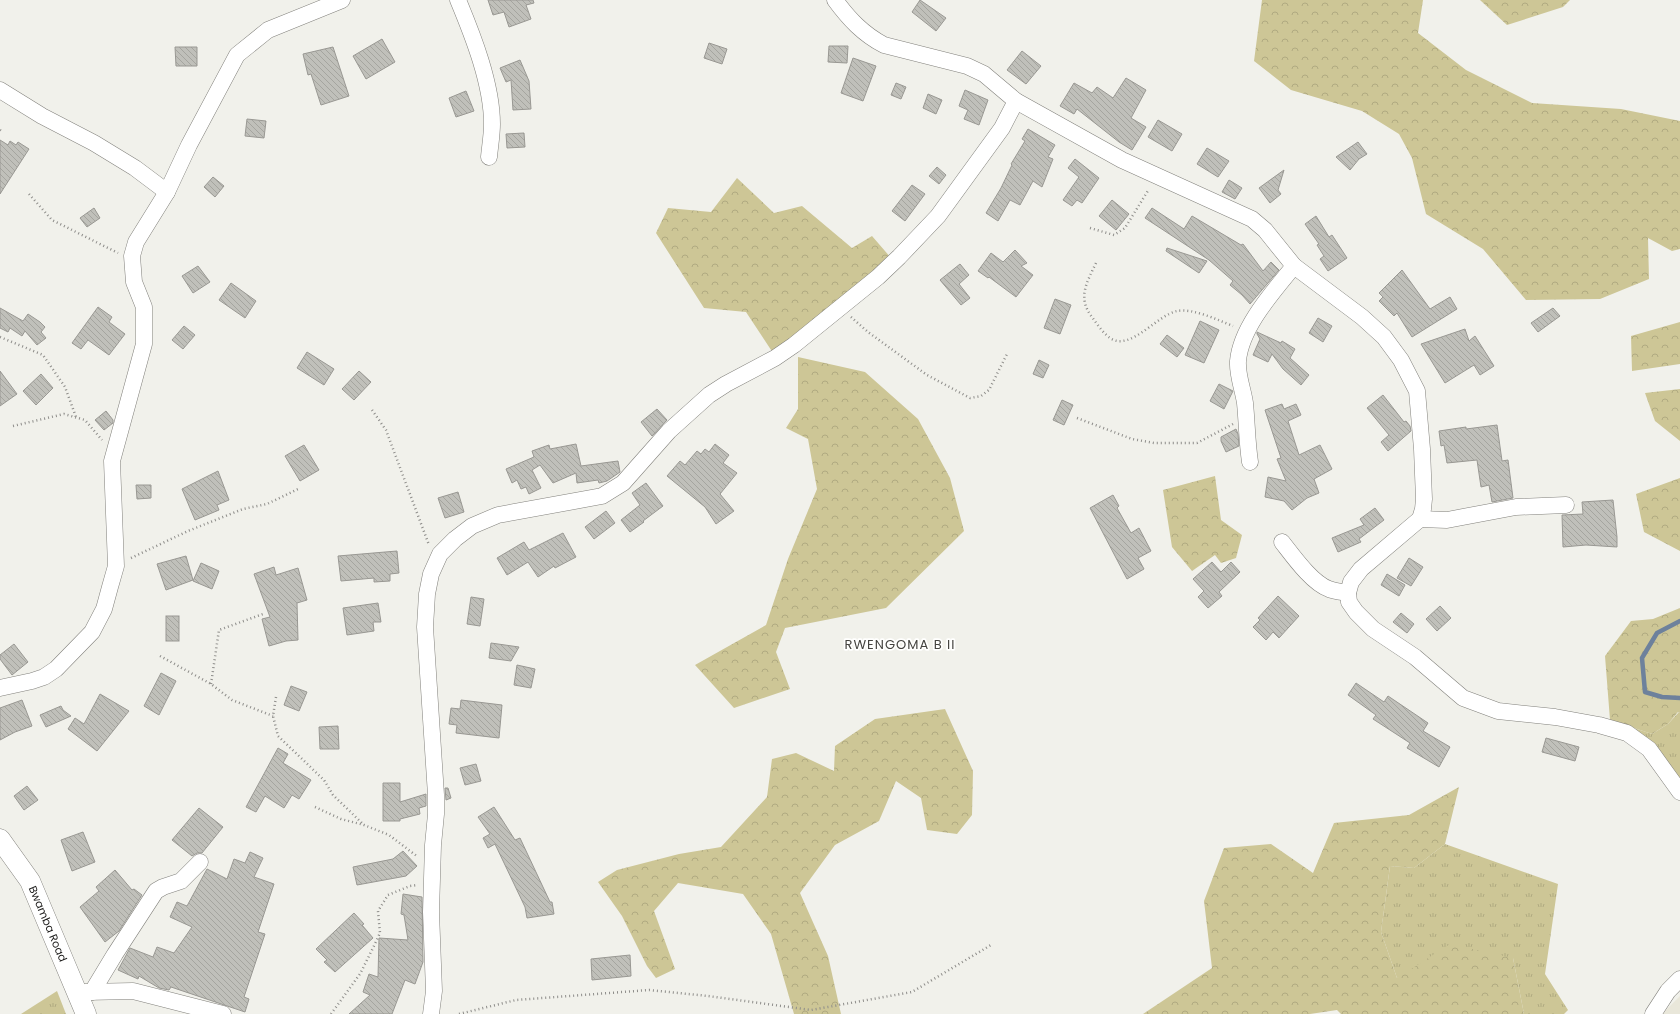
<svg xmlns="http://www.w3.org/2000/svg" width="1680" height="1014" viewBox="0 0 1680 1014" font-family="Poppins,sans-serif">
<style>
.built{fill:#e9e7da}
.grass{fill:url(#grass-tufts)}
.forest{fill:url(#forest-crowns)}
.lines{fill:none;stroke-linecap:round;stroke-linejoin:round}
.stream{stroke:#6d819c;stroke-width:4.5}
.building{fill:url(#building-back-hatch);stroke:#999893}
.minor-casing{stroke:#82817c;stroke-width:17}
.major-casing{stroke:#82817c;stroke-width:21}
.path{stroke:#8e8d8a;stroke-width:2.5;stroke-dasharray:1 3;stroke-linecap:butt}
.minor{stroke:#fff;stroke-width:16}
.major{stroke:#fff;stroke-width:20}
.labels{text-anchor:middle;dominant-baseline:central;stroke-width:3.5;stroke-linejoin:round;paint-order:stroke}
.street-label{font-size:11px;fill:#21201f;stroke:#fffffe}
.quarter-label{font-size:13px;letter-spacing:1px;fill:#44433f;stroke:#fffffe}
</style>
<defs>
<pattern id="grass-tufts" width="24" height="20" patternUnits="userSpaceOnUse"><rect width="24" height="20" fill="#cdc696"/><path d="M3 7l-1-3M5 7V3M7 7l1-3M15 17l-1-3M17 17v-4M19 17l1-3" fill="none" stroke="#b0aa81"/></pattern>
<pattern id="forest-crowns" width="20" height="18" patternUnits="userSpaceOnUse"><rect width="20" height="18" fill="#cdc696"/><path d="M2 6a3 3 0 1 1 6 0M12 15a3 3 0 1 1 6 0" fill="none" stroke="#b0aa81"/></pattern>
<pattern id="building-back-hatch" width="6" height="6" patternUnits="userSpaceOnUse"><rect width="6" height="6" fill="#c0c0ba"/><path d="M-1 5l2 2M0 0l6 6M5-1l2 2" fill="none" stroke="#a5a59f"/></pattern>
</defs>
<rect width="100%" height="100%" fill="#f1f1eb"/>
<polygon class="built" points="1680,996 1680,1014 1662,1014"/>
<g class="grass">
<polygon points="1679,712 1680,713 1680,779 1650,748 1610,720 1652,734 1668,724"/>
<polygon points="1445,844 1558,884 1545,974 1568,1010 1564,1014 1524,1014 1513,958 1397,978 1381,932 1390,866 1414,868"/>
<polygon points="57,991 66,1014 21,1014"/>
</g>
<g class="forest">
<polygon points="1262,0 1423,0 1418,33 1466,70 1532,103 1621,109 1680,121 1680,249 1672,251 1648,238 1649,279 1600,299 1526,300 1483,249 1426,214 1412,158 1399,134 1362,111 1291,90 1254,61"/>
<polygon points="1480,0 1570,0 1563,7 1507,25"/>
<polygon points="737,178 774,213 802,206 852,248 872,236 898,266 777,359 746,312 704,308 656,233 668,208 711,212"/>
<polygon points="1680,322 1680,364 1632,371 1631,336"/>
<polygon points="798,357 865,372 918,419 950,478 964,531 886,608 785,628 776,652 790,689 734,708 695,665 766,625 788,559 817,489 808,439 786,428 798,409"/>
<polygon points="1680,389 1680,441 1655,421 1645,393"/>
<polygon points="1215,476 1221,520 1242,535 1236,558 1221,563 1215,555 1192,571 1172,547 1163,490"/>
<polygon points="1680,478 1680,551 1644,532 1636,494"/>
<polygon points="1680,608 1680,713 1678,712 1668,724 1652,734 1610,720 1605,656 1631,621 1653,619"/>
<polygon points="945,709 973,771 972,815 957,834 927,830 921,798 896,781 879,821 835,845 800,893 828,956 841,1014 794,1014 771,934 743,894 678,883 654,911 675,969 656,978 647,966 622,916 598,882 617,870 679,854 721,847 767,797 772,759 796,753 834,771 835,746 875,719"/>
<polygon points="1459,787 1445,844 1414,868 1390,866 1381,932 1397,978 1450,944 1513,958 1524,1014 1341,1014 1337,1010 1310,1014 1143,1014 1212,968 1204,901 1224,848 1271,844 1313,873 1334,823 1409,815"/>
</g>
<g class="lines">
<polyline class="stream" points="1680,621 1657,633 1642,658 1645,692 1662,697 1680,698"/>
</g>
<g class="building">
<polygon points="488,0 533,0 534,3 526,5 531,19 509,27 504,12 493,15"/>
<polygon points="920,0 946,18 936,31 912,12"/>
<polygon points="382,39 395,62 366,79 353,56"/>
<polygon points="709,43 727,49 722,64 704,58"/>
<polygon points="829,46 848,46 847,63 828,62"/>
<polygon points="175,47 197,47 197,66 176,66"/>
<polygon points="333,47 349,96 321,105 311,74 308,75 303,54"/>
<polygon points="1022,51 1041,66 1026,84 1007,70"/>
<polygon points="853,58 876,66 863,101 841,93"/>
<polygon points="520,60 529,81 531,109 513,110 511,80 506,82 500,68"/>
<polygon points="1126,78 1146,90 1131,118 1146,127 1132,150 1119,142 1077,109 1074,114 1060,106 1074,83 1092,93 1097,87 1113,98"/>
<polygon points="896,83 906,87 901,99 891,95"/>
<polygon points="965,90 988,100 979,125 964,119 968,110 959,106"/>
<polygon points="466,91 474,111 456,117 449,98"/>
<polygon points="928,94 942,100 936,114 923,108"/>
<polygon points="247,119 266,121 264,138 245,136"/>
<polygon points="1158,120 1182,134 1172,151 1148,137"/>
<polygon points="1028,129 1055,145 1048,157 1053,159 1042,187 1033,181 1020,205 1010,200 998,221 986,213 1001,188 1012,165 1011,164 1025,141 1022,139"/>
<polygon points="524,133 525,147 507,148 506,134"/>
<polygon points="0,140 8,145 10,141 16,145 18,142 29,149 0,194"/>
<polygon points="1358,142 1367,154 1359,159 1350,170 1336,157"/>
<polygon points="1207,148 1229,161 1218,177 1197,164"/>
<polygon points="1075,159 1099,178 1082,203 1077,200 1072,206 1063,200 1079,177 1068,168"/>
<polygon points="937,167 946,175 939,184 929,176"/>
<polygon points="1284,170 1278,190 1281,194 1270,203 1259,188"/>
<polygon points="213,177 224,186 215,197 204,187"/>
<polygon points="1229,180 1242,188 1235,199 1222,192"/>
<polygon points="912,185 925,194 905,221 892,211"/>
<polygon points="1112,200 1129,214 1116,230 1099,216"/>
<polygon points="94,208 100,218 87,227 80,218"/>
<polygon points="1152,208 1184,229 1192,216 1241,245 1243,244 1263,271 1271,262 1279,270 1250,304 1242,295 1230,285 1233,281 1209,260 1145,218"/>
<polygon points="1316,216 1329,237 1332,235 1347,258 1328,271 1320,259 1324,256 1317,245 1319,244 1305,224"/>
<polygon points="1167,248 1207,261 1199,273 1166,251"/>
<polygon points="1015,250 1027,263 1021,266 1033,275 1016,297 989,277 988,278 978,271 991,253 1003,262"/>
<polygon points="960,264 969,275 959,284 970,298 961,305 940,280"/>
<polygon points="198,266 210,282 193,293 182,276"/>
<polygon points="1402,270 1430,309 1450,297 1457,309 1412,337 1397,313 1394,316 1379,301 1383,297 1379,293"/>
<polygon points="231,283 256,301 245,318 219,300"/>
<polygon points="1055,299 1071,305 1060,334 1044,328"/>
<polygon points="98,307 112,317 109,322 125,334 109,355 88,340 81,349 72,343"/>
<polygon points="0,308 23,321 28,314 40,322 45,327 41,332 46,338 37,345 25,331 22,336 10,328 8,332 0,328"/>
<polygon points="1553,308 1560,316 1538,332 1531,323"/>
<polygon points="1318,318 1332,326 1323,342 1309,333"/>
<polygon points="1200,321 1219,330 1204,363 1185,355"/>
<polygon points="184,326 195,335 183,349 172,340"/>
<polygon points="1465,329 1469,341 1475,336 1494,366 1480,375 1474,365 1445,383 1421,344"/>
<polygon points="1257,332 1281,343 1282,341 1295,349 1290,358 1309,375 1301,385 1283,369 1272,354 1268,362 1253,355 1260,339 1257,334"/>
<polygon points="1167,335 1184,348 1177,357 1160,344"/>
<polygon points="307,352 334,369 324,385 297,368"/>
<polygon points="1039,360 1049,365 1043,378 1033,374"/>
<polygon points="0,371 17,394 0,406"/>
<polygon points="359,371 371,382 354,400 342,389"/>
<polygon points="41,374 53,388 36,405 23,391"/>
<polygon points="1219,384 1233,391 1224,409 1210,401"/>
<polygon points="1383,395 1404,422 1406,421 1410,426 1411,431 1388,451 1381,442 1389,435 1367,408"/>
<polygon points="1062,400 1073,405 1064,425 1053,420"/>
<polygon points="1282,404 1284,409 1296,404 1301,415 1288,421 1299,455 1320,445 1332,469 1314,479 1319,493 1307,498 1292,510 1284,501 1265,497 1268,477 1286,481 1277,459 1281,458 1265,410"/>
<polygon points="657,409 667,420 652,436 641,422"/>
<polygon points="106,411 113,420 113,423 104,430 95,420"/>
<polygon points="1497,425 1502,461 1508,460 1513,498 1492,502 1489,485 1481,487 1477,460 1447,463 1444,445 1441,446 1439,431 1466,427 1466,429"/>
<polygon points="1236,429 1238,434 1239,446 1226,452 1221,441 1221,437"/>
<polygon points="576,444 581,466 618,461 620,472 607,481 599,483 598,480 577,483 576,473 553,483 540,465 532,470 541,488 529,494 526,487 521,489 517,480 512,483 506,469 534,457 532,451 549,445 550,449"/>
<polygon points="715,444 729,455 723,463 737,473 720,494 734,511 716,524 705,507 667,476 680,461 685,465 697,451 701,454 705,449 709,452"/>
<polygon points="304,445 319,470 300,481 285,456"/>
<polygon points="218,471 229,500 217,505 219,510 195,520 182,489"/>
<polygon points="646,483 663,506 643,521 644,522 630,532 621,520 640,505 632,493"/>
<polygon points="136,485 151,485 151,498 137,499"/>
<polygon points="458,492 464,512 445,518 438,498"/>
<polygon points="1113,495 1119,506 1117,508 1131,533 1139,528 1151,551 1138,558 1144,569 1127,579 1090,508"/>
<polygon points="1613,500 1617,537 1617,547 1586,545 1563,547 1562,515 1583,514 1582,502"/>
<polygon points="1375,508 1384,520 1359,539 1361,542 1338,552 1332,538 1364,525 1360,519"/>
<polygon points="606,511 615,523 594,539 585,527"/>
<polygon points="563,533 576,557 555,568 554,566 538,577 528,562 507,575 497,558 524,542 529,550"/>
<polygon points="397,551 399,573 390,574 390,581 374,582 374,578 341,581 338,556"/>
<polygon points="186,556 193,580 166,590 157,564"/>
<polygon points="1409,558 1423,567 1411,586 1397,578"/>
<polygon points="1212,562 1221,572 1231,562 1240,572 1219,592 1222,596 1208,608 1198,597 1204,591 1193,579"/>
<polygon points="201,563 219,571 212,589 193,581"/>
<polygon points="274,567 276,575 298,568 307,600 297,603 298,640 286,641 269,646 262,619 270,617 254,574"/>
<polygon points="1387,574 1405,585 1399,596 1381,585"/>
<polygon points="1278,596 1299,616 1279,638 1273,632 1266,640 1253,627 1260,620 1258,618"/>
<polygon points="471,597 484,599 480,626 467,624"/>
<polygon points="378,603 381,622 373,622 374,631 347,635 343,608"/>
<polygon points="1440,606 1451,618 1437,631 1426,619"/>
<polygon points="1401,613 1414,624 1407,633 1393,622"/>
<rect x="166" y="616" width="13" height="25"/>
<polygon points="491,643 519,647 511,661 489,658"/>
<polygon points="14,644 28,662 12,675 0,659 0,655"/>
<polygon points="517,665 535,669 531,688 514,685"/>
<polygon points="161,673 176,681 159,715 144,706"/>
<polygon points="1356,683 1384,702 1388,696 1428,723 1423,731 1450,747 1439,767 1407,748 1410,743 1373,719 1376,715 1348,695"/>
<polygon points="291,686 307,692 299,711 284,705"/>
<polygon points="100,694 129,711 97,751 68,729 75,718 84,724"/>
<polygon points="22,700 32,726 15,732 0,740 0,708"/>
<polygon points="461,700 502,705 499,738 456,733 457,725 449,724 451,708 460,709"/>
<polygon points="61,706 63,710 71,716 46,727 40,715"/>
<polygon points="338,726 339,749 320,749 319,727"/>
<polygon points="1546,738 1579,747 1575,761 1542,752"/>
<polygon points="278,748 288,754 283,763 311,780 299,799 292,795 284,808 265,796 256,812 246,807"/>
<polygon points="476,764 481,781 465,785 460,768"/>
<polygon points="383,783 400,783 400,802 426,794 426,806 419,808 420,814 400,819 400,821 383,821"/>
<polygon points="27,786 38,800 24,810 14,796"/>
<polygon points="445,788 448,788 451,798 446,800"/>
<polygon points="494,807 515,840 520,838 550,902 552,902 554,914 527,918 525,907 495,844 488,848 483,838 490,834 478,817"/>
<polygon points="199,808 223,827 202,853 197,853 192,856 172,840"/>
<polygon points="83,832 95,862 72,871 61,840"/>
<polygon points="403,851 417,866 406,876 357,885 353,867 393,859"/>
<polygon points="250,852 263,858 254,877 274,884 258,932 265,934 244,997 249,999 245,1012 171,987 169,990 159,988 139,976 138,979 118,970 130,948 153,957 157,947 174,953 192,927 170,917 177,902 187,906 207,869 227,879 234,859 245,863"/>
<polygon points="115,870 132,890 134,889 142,895 119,931 105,942 80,907 99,891 96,887"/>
<polygon points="403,894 422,897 423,962 415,984 405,980 392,1014 349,1014 370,995 363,992 369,974 378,977 379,938 408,940 404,915 401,914"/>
<polygon points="354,913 364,924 362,925 373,938 335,972 324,962 327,960 316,949"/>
<polygon points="630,955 631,976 592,980 591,959"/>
</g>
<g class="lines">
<defs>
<g id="minor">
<path d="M458,0C473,36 492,84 492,124C492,135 490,146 489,157"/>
<path d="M835,0C849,19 863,34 884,45L967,66L984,74L1016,101L1122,160L1252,219L1265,230L1294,266L1362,317L1384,337L1401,360L1417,391L1422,449L1424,499L1423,509L1420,519L1414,524L1361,569L1351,582L1348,593L1349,602L1356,612L1373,629L1415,657L1463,698L1498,711L1555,717L1599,725L1627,733L1649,749L1680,792"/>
<polyline points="0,90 42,116 94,143 135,168 167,192"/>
<path d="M1250,462C1247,442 1247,423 1245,403C1243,389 1237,375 1238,361C1241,327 1273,292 1294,266"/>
<polyline points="1420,519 1447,520 1516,507 1566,505"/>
<path d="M1282,542C1293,556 1312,583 1329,589C1334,591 1342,592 1348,593"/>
<polyline points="0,688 32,681 44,677 56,669 92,632 104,609 110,587 116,566 112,461 144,344 144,307 134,282 132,256 136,242 167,192 189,145 237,55 268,30 342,0"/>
<polyline points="85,992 133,991 223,1014"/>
<polyline points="92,992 115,954 156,891 163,887 181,881 200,862"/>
<polyline points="431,1014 434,991 431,912 433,845 436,814 436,795 425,627 427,594 431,574 440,554 455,539 472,526 498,515 602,496 623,483 669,431 709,395 726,384 775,358 794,345 878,277 899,257 938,216 1002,128 1016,101"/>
<polyline points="1653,1014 1668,991 1680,979"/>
</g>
<g id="major">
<path id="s1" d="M0,839L30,881L86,1014"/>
</g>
</defs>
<use href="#minor" class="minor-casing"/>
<use href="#major" class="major-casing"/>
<g class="path">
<polyline points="0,130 1,131"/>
<polyline points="29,194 52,220 118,253"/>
<polyline points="1090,228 1114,235 1125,228 1149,189"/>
<path d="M1096,263C1087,282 1077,298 1092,317C1097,324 1103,333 1110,338C1130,352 1157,315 1177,311C1193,308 1218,320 1233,326"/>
<polyline points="851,317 868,332 927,375 970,398 981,396 989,390 1007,354"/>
<polyline points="0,337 43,355 65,387 76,417"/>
<polyline points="372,410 386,430 429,545"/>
<polyline points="1077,418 1132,439 1154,443 1197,443 1233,424"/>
<polyline points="13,426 64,414 85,420 102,440"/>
<polyline points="131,558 188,531 243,509 267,504 298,489"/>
<polyline points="160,656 211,684 232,700 273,716"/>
<polyline points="211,684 219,630 263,614"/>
<polyline points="276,697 273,716 278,736 324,780 333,795 364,825"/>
<polyline points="315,807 341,819 364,825 389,835 418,857"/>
<polyline points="331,1014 360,974 373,948 380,933 378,911 388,895 410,886 418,885"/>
<polyline points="459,1014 516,1000 649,990 708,996 811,1010 912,992 991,945"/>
</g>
<use href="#minor" class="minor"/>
<use href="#major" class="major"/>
</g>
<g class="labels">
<g class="street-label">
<text stroke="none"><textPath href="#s1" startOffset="98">Bwamba Road</textPath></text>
</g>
<g class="quarter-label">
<text x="900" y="644">RWENGOMA B II</text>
</g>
</g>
</svg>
